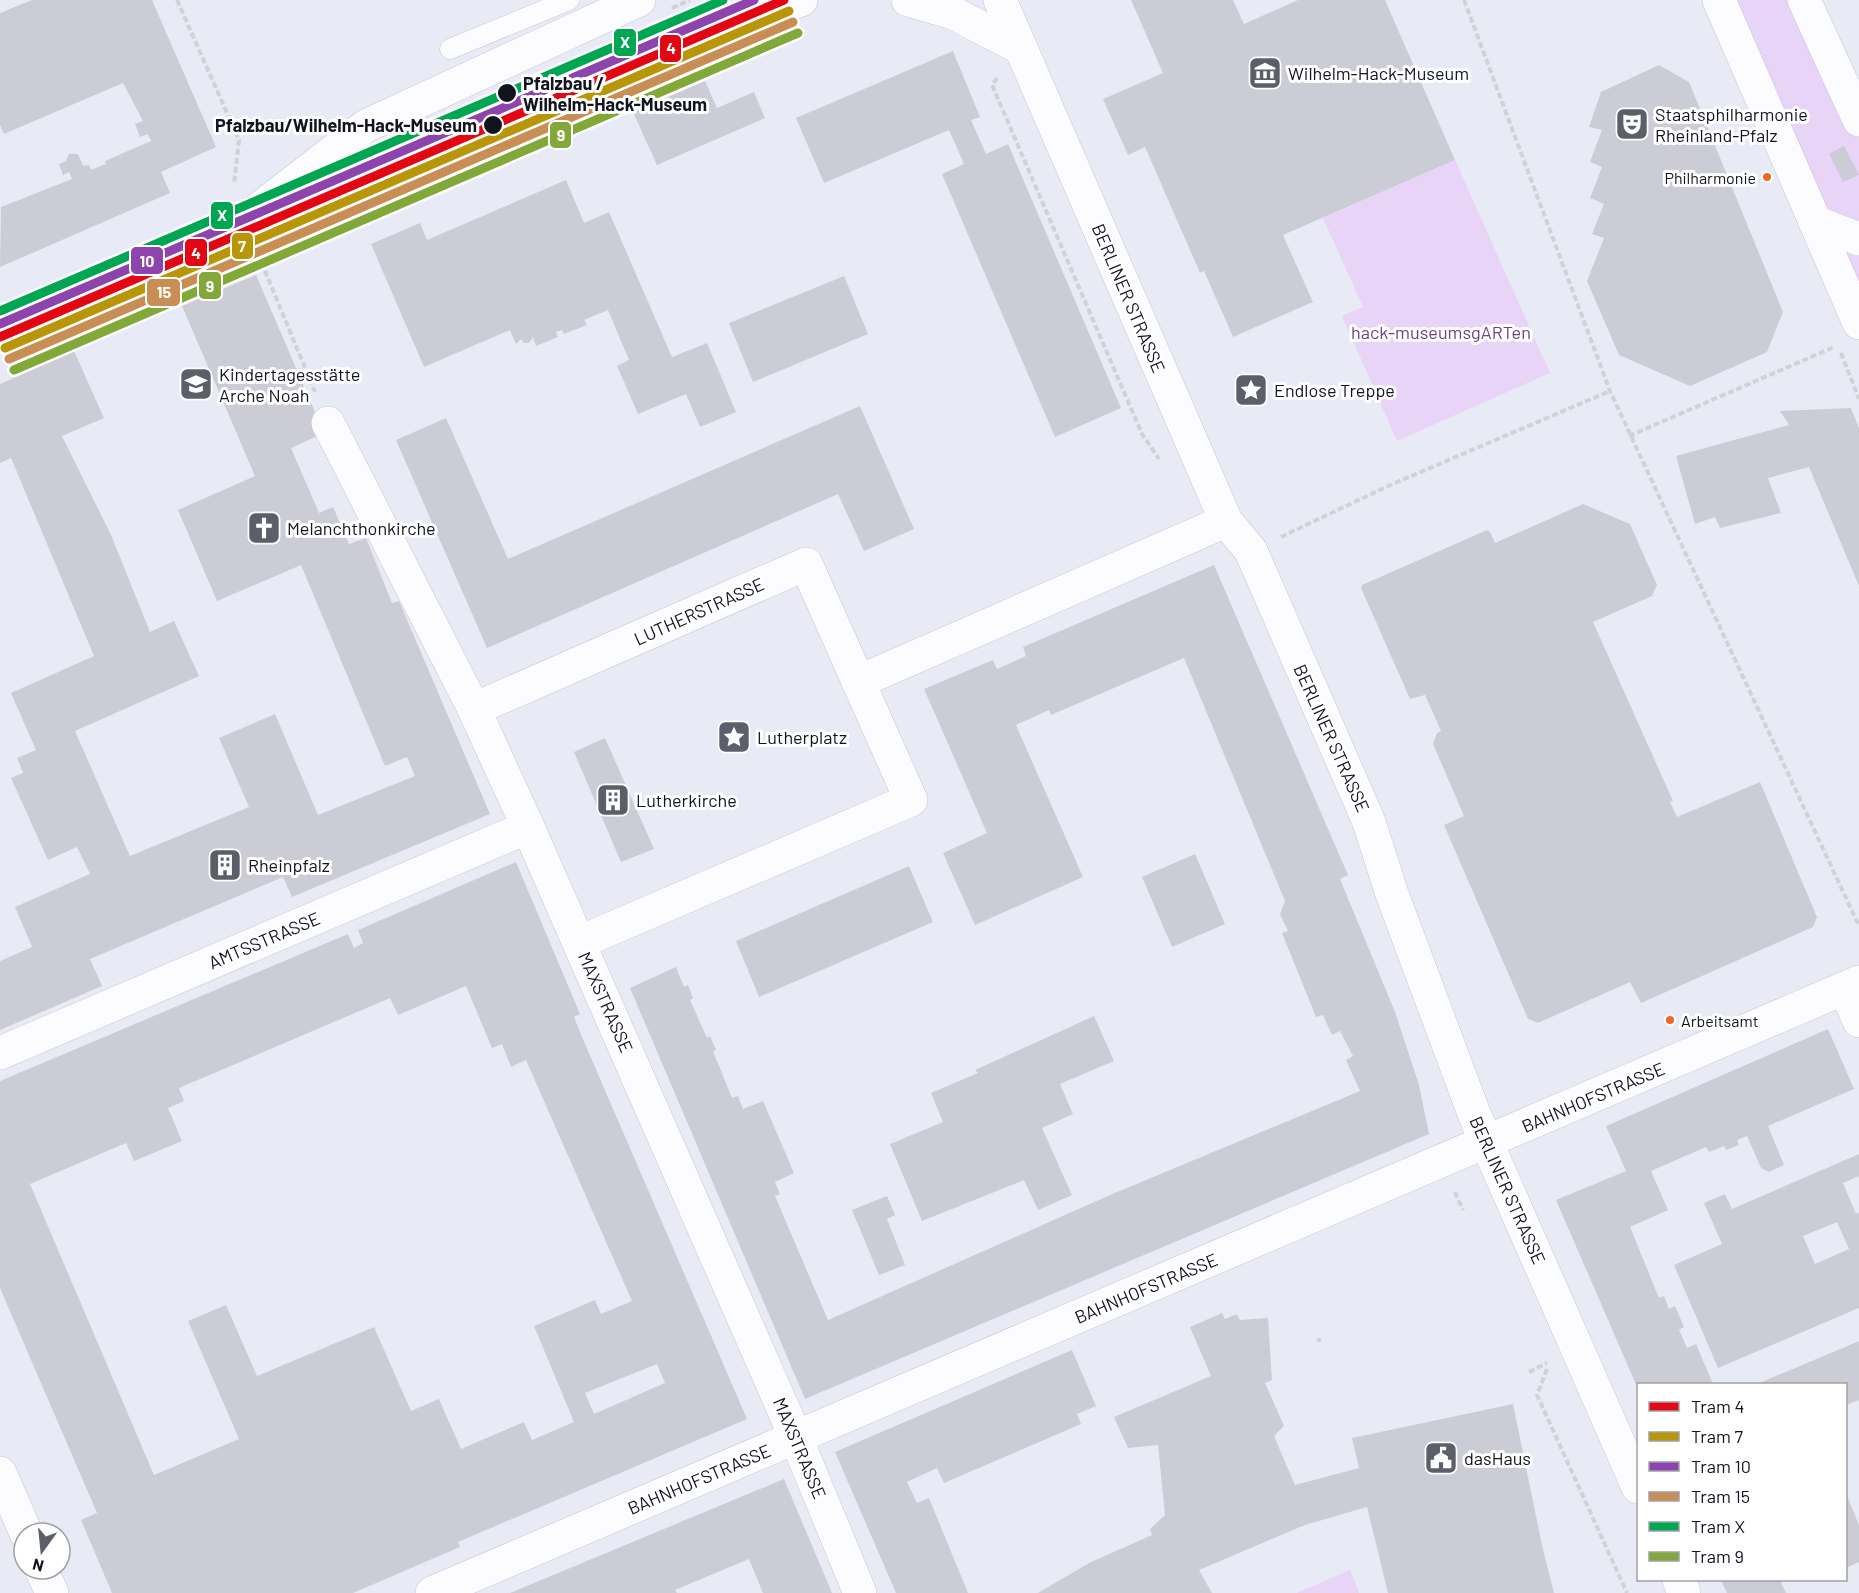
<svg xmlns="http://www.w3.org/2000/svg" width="1859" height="1593" viewBox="0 0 1859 1593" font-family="Barlow,sans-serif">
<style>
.green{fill:#e7d4f7}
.building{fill:#ccccd7;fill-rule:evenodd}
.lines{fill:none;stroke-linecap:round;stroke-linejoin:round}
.lane-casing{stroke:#c5c8d2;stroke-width:21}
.street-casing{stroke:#c5c8d2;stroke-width:34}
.secondary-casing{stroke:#c5c8d2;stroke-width:34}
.primary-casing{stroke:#c5c8d2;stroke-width:34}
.path{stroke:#d0d2d5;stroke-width:4;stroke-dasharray:6 3;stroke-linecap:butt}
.lane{stroke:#fcfcfe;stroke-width:20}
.street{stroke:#fcfcfe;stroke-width:33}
.secondary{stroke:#fcfcfe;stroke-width:33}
.primary{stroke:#fcfcfe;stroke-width:33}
.tram-1-casing{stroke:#fff;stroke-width:14}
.tram-2-casing{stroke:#fff;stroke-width:14}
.tram-3-casing{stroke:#fff;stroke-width:14}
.tram-4-casing{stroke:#fff;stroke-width:14}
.tram-5-casing{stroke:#fff;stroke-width:14}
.tram-6-casing{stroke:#fff;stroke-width:14}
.tram-1{stroke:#e30613;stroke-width:9}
.tram-2{stroke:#b89509;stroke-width:9}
.tram-3{stroke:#8e44ad;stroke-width:9}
.tram-4{stroke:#c98d56;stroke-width:9}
.tram-5{stroke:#00a651;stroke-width:9}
.tram-6{stroke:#81a838;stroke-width:9}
.stop-dot{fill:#11141e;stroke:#fff;stroke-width:2}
.bus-dot{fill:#f26522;stroke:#fff;stroke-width:2}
.labels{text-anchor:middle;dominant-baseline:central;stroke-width:6;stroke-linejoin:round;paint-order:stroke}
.bus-label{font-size:16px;fill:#11141e;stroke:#fff;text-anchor:end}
.poi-label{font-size:18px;fill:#11141e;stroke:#fff;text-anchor:start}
.stop-label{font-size:18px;font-weight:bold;fill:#11141e;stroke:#fff;text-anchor:start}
.street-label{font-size:18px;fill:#11141e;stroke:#fff}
.park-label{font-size:18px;fill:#6f4084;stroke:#fff}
.line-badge{stroke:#fff;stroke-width:2}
.badge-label{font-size:16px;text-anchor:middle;font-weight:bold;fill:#fff}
</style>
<rect width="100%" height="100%" fill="#e8ebf5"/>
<g class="green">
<polygon points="1722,0 1791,0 1859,135 1859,320"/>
<polygon points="1455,160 1550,373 1397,441 1342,316 1363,307 1323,218"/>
<polygon points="1350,1570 1359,1593 1297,1593"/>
</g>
<g class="building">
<polygon points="32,0 152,0 216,147 161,172 170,193 0,267 1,207 72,179 69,172 63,175 59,164 66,161 69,154 78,154 83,166 89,165 91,170 106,164 105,161 151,141 148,134 140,137 135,124 143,121 123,83 4,134 0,125 0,13"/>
<polygon points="1131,0 1233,0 1244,24 1298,0 1385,0 1455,160 1283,235 1313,302 1233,337 1204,271 1200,273 1145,147 1128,155 1103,99 1163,73"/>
<polygon points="953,51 980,117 971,120 986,154 1008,144 1121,408 1055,437 942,174 964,164 949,130 824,183 796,118"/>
<polygon points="1659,65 1689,82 1783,312 1767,352 1690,386 1619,355 1587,281 1604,238 1592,234 1604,204 1590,198 1602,167 1590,162 1602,130 1589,127 1601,92"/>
<polygon points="705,81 717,108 754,92 765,118 657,165 633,112"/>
<polygon points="1844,146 1859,175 1843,182 1829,154"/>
<polygon points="566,180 584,223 609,212 672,357 707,343 736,412 700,427 686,394 638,414 617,366 629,360 608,310 584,320 587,325 564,334 562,330 556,332 558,337 536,346 533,337 529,343 524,343 521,339 516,344 510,330 424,367 371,244 420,223 427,240"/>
<polygon points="256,275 324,433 291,448 319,513 333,507 349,544 366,538 392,603 399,601 490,814 292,897 283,877 90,959 102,986 0,1030 0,961 32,947 15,907 90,874 77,847 48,860 11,778 23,773 17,758 36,750 11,693 94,656 11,458 0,463 0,384 74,351 104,418 62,436 111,535 150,632 174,621 199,676 75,731 130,856 249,807 219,738 275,714 318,815 415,776 407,757 385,766 301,565 217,601 178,510 255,476 182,306"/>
<polygon points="844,276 868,334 753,382 729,323"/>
<polygon points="860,406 914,529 864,551 838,494 487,648 396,440 446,418 508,559"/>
<polygon points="1851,408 1859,428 1859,586 1809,467 1768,478 1781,513 1720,528 1715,517 1695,524 1676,456 1789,425 1780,411"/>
<polygon points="1583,504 1630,524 1657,585 1652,596 1593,622 1673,801 1670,802 1677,817 1760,782 1817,917 1813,927 1641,1003 1630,982 1538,1023 1528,1019 1444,825 1464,816 1433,744 1437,733 1441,731 1425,695 1410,699 1361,588 1362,585 1487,530 1490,532 1495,543"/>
<polygon points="1214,565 1348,875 1340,879 1395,1012 1419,1085 1429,1134 805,1399 630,988 676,967 684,987 688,985 693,998 690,1000 707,1038 710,1036 716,1050 713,1051 732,1098 738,1096 743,1109 763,1101 794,1173 775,1182 780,1194 775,1196 828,1320 1110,1195 1360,1091 1346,1060 1353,1056 1340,1031 1332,1035 1323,1015 1316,1017 1282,933 1288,931 1280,914 1285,901 1184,658 1051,715 1049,710 1016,725 1083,877 975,925 943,853 987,833 924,689 993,660 997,669 1026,656 1023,647"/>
<polygon points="605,738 654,849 621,862 574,752"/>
<polygon points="1195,854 1225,924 1172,947 1142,877"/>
<path d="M516,862L580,1014L574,1017L582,1037L747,1419L458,1542L460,1547L353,1593H112L81,1520L97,1513L0,1288V1081L348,934L354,948L363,943L358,930ZM466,986L492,1048L502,1044L511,1067L526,1060L632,1301L601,1314L595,1300L534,1326L574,1422L532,1440L524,1422L461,1449L439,1399L411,1411L374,1327L257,1376L226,1305L188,1321L239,1439L154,1475L30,1184L126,1143L134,1161L182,1141L168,1108L184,1101L179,1088L390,998L398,1015ZM657,1364L665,1383L594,1414L585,1393Z"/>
<polygon points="909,866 933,922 759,997 736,941"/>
<polygon points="1094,1016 1114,1061 1060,1084 1073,1114 1042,1128 1072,1195 1038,1210 1024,1180 922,1221 890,1144 943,1122 931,1093 978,1073 975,1070"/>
<polygon points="1828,1029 1854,1089 1768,1126 1784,1165 1769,1172 1761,1168 1747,1136 1737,1140 1739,1145 1726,1150 1724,1146 1709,1152 1706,1147 1651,1171 1668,1210 1630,1227 1659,1298 1664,1296 1669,1309 1675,1306 1684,1327 1679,1330 1687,1348 1696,1344 1713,1384 1638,1384 1638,1389 1556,1200 1626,1171 1606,1126"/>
<path d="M1859,1154V1176L1843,1183L1856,1214L1859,1212V1308L1718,1368L1674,1265L1722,1244L1704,1203L1725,1194L1732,1209ZM1837,1222L1849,1249L1815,1264L1803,1236Z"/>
<polygon points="887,1196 895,1215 887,1219 905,1265 879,1275 852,1210"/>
<polygon points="1222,1313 1225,1319 1237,1314 1240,1320 1268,1318 1272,1380 1265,1383 1284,1426 1274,1436 1295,1485 1359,1468 1352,1438 1513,1404 1543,1550 1554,1593 1388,1593 1367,1507 1305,1525 1199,1570 1212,1593 1038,1593 1089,1563 1152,1535 1150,1529 1165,1515 1158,1445 1128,1448 1114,1417 1211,1376 1190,1327"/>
<polygon points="1859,1341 1859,1400 1846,1405 1846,1384 1757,1384"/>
<polygon points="1072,1350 1096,1406 1077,1414 1081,1424 944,1483 937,1468 907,1482 917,1503 929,1498 968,1593 896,1593 835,1452"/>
<polygon points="784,1479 832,1593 763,1593 749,1559 675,1590 677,1593 510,1593"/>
<polygon points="1846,1493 1859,1525 1859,1562 1846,1568"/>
<polygon points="1721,1580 1780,1580 1786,1593 1727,1593"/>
</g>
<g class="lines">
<defs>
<polyline id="lane" points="450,49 569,0"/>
<g id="street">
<polyline points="908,0 953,13 1021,48"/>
<polyline points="1000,0 1226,521 1251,551 1369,822 1392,894 1475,1116 1638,1487"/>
<polyline points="328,423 474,709 528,827 796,1438 860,1593"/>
<polyline points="858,682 1226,521"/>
<polyline points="474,709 806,564 911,800 580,942"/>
<polyline points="1845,989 1859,1021"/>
<polyline points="0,1053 528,827"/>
<polyline points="0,1473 26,1533"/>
<polyline points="41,1569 52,1593"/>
<polyline points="1679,1580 1684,1593"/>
<polyline points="432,1593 1859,982"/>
</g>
<g id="secondary">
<polyline points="247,218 366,126 639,0"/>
<path d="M0,327L243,221L278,216L657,52C707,38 752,16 801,0"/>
</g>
<g id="primary">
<polyline points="1719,0 1859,323"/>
<polyline points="1804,0 1859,120"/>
<polyline points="1815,222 1859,239"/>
</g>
</defs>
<use href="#lane" class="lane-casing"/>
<use href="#street" class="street-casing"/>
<use href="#secondary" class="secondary-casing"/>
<use href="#primary" class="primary-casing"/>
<g class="path">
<polyline points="177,0 239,140 234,184"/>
<polyline points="1464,0 1610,391 1859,926"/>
<polyline points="672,8 690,0"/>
<polyline points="997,78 992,85 1142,434 1159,459"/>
<polyline points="258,254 315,392"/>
<polyline points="1841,353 1859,399"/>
<polyline points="1629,436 1834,347"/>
<polyline points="1281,537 1388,486 1610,391"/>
<polyline points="1455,1192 1463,1210"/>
<polyline points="1317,1341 1321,1339"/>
<polyline points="1547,1369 1537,1395 1627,1593"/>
<polyline points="1529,1372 1547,1363"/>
</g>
<use href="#lane" class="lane"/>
<use href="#street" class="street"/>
<use href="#secondary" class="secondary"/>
<use href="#primary" class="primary"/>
<defs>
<polyline id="tram-1" points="0,337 784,0"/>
<polyline id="tram-2" points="5,348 789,11"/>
<polyline id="tram-3" points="0,324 754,0"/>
<polyline id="tram-4" points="9,359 793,22"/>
<polyline id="tram-5" points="0,311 723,0"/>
<polyline id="tram-6" points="14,370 798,33"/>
</defs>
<use href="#tram-1" class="tram-1-casing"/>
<use href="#tram-2" class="tram-2-casing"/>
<use href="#tram-3" class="tram-3-casing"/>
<use href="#tram-4" class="tram-4-casing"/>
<use href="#tram-5" class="tram-5-casing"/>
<use href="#tram-6" class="tram-6-casing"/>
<use href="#tram-1" class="tram-1"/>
<use href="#tram-2" class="tram-2"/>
<use href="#tram-3" class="tram-3"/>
<use href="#tram-4" class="tram-4"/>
<use href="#tram-5" class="tram-5"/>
<use href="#tram-6" class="tram-6"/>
</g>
<defs>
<symbol id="museum-square" viewBox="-11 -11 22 22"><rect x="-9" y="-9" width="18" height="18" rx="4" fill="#5c5f69" stroke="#fff"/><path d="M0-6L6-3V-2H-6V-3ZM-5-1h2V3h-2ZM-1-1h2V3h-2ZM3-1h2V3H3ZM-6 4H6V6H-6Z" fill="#fff"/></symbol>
<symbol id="theatre-square" viewBox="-11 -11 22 22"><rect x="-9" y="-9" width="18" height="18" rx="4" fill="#5c5f69" stroke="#fff"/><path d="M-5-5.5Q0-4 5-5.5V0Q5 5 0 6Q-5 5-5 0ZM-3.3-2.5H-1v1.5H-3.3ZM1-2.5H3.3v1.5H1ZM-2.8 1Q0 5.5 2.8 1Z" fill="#fff"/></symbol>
<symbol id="school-square" viewBox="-11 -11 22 22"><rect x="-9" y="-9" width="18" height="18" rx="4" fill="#5c5f69" stroke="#fff"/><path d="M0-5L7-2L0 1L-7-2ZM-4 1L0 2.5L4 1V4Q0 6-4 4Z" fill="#fff"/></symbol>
<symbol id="sight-square" viewBox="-11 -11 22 22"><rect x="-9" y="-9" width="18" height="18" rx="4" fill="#5c5f69" stroke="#fff"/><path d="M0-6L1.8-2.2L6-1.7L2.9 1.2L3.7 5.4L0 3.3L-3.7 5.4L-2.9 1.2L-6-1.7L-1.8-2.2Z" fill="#fff"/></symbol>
<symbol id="church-square" viewBox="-11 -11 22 22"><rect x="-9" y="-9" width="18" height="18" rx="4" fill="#5c5f69" stroke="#fff"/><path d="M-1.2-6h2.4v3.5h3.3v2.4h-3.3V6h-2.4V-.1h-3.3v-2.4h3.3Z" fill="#fff"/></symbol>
<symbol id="building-square" viewBox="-11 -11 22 22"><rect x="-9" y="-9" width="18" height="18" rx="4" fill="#5c5f69" stroke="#fff"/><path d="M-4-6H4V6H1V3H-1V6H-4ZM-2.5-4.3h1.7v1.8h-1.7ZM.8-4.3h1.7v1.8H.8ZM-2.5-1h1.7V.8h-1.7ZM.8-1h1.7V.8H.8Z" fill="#fff"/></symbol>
<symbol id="civic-square" viewBox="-11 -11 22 22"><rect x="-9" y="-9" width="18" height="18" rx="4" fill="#5c5f69" stroke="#fff"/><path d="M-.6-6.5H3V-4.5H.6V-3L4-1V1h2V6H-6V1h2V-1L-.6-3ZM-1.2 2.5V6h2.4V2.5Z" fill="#fff"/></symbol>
</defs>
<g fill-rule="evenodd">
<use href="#museum-square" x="1246" y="54" width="38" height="38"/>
<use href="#theatre-square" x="1613" y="105" width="38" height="38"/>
<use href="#school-square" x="177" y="365" width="38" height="38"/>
<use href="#sight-square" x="1232" y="371" width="38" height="38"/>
<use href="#church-square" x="245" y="509" width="38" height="38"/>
<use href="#sight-square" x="715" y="718" width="38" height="38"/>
<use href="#building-square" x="594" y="781" width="38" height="38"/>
<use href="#building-square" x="206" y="846" width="38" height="38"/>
<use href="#civic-square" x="1422" y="1439" width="38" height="38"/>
</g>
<g class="stop-dot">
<circle cx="507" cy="93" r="10"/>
<circle cx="493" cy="125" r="10"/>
</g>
<g class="bus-dot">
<circle cx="1767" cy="177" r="5"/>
<circle cx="1670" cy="1020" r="5"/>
</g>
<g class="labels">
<g class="bus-label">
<text x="1756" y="177">Philharmonie</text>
<text x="1681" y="1020" text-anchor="start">Arbeitsamt</text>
</g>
<g class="poi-label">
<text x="1288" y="73">Wilhelm-Hack-Museum</text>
<text x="1655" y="114">Staatsphilharmonie<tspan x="1655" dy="21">Rheinland-Pfalz</tspan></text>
<text x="219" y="374">Kindertagesstätte<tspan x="219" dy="21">Arche Noah</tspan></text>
<text x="1274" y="390">Endlose Treppe</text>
<text x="287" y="528">Melanchthonkirche</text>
<text x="757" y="737">Lutherplatz</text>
<text x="636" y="800">Lutherkirche</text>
<text x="248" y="865">Rheinpfalz</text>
<text x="1464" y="1458">dasHaus</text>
</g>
<g class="stop-label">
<text x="523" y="83">Pfalzbau /<tspan x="523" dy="21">Wilhelm-Hack-Museum</tspan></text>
<text x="477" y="125" text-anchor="end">Pfalzbau/Wilhelm-Hack-Museum</text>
</g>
<g class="street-label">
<text transform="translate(1129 298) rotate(67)">BERLINER STRASSE</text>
<text transform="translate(699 611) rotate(-24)">LUTHERSTRASSE</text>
<text transform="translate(1332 738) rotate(66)">BERLINER STRASSE</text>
<text transform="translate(264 940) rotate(-23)">AMTSSTRASSE</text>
<text transform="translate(606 1002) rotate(66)">MAXSTRASSE</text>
<text transform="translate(1593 1097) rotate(-23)">BAHNHOFSTRASSE</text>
<text transform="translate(1508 1190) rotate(66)">BERLINER STRASSE</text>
<text transform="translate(1146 1288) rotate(-23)">BAHNHOFSTRASSE</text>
<text transform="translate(800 1448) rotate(67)">MAXSTRASSE</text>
<text transform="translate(699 1479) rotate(-23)">BAHNHOFSTRASSE</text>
</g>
<g class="park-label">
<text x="1441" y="332">hack-museumsgARTen</text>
</g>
</g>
<g class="line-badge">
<rect x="613" y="28" width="24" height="29" rx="6" fill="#00a651"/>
<rect x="659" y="34" width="23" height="29" rx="6" fill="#e30613"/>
<rect x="549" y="121" width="23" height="28" rx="6" fill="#81a838"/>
<rect x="210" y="201" width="24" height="29" rx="6" fill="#00a651"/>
<rect x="231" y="232" width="23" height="28" rx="6" fill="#b89509"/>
<rect x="184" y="238" width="24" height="29" rx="6" fill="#e30613"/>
<rect x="130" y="246" width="34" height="29" rx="6" fill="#8e44ad"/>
<rect x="198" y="271" width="24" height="29" rx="6" fill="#81a838"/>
<rect x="146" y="278" width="35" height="29" rx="6" fill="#c98d56"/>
</g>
<g class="badge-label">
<text x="625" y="48">X</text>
<text x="671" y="54">4</text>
<text x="561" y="141">9</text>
<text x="222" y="221">X</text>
<text x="242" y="252">7</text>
<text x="196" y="259">4</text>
<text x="147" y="267">10</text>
<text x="210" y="292">9</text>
<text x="164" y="298">15</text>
</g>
<rect x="1637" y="1383" width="210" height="198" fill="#ffffff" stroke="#a0a1a5" stroke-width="1.5"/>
<rect x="1649" y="1402" width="30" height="9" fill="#e30613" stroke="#a0a1a5" stroke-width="1.5"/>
<text x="1691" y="1413" font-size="18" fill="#11141e">Tram 4</text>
<rect x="1649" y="1432" width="30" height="9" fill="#b89509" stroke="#a0a1a5" stroke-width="1.5"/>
<text x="1691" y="1443" font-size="18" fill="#11141e">Tram 7</text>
<rect x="1649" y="1462" width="30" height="9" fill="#8e44ad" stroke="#a0a1a5" stroke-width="1.5"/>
<text x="1691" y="1473" font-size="18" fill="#11141e">Tram 10</text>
<rect x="1649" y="1492" width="30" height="9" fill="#c98d56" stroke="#a0a1a5" stroke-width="1.5"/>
<text x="1691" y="1503" font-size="18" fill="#11141e">Tram 15</text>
<rect x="1649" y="1522" width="30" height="9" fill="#00a651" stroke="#a0a1a5" stroke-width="1.5"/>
<text x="1691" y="1533" font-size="18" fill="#11141e">Tram X</text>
<rect x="1649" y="1552" width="30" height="9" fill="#81a838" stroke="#a0a1a5" stroke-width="1.5"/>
<text x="1691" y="1563" font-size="18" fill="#11141e">Tram 9</text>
<g transform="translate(42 1551) rotate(195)"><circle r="28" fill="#ffffff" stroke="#a0a1a5" stroke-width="1.5"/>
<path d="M0-4.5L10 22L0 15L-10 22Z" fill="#5c5f69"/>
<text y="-9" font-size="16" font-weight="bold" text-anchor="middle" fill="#11141e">N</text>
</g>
</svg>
